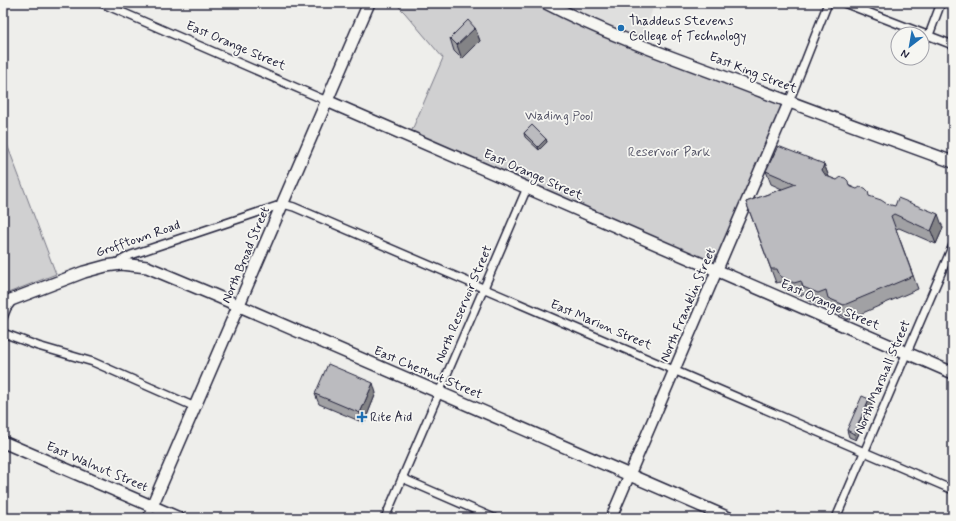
<svg xmlns="http://www.w3.org/2000/svg" width="956" height="521" viewBox="0 0 956 521" font-family="Mynerve,sans-serif">
<style>
.built{fill:#dfdfde}
.green{fill:#d0d0d1;stroke:#797986}
.lines{fill:none;stroke-linecap:round;stroke-linejoin:round}
.minor-casing{stroke:#22223b;stroke-width:10}
.secondary-casing{stroke:#22223b;stroke-width:13}
.primary-casing{stroke:#22223b;stroke-width:14}
.minor{stroke:#f6f6f2;stroke-width:7}
.secondary{stroke:#f6f6f2;stroke-width:10}
.primary{stroke:#f6f6f2;stroke-width:11}
.wall{fill:#a1a1a4;stroke:#22223b}
.shaded-wall{fill:#838386;stroke:#22223b}
.building{fill:#bbbbbf;stroke:#22223b}
.poi-dot{fill:#1f6fb2;stroke:#f6f6f2;stroke-width:1.5}
.labels{text-anchor:middle;dominant-baseline:central;stroke-width:3.5;stroke-linejoin:round;paint-order:stroke}
.poi-label{font-size:13px;fill:#22223b;stroke:#f6f6f2;text-anchor:start}
.street-label{font-size:13px;fill:#22223b;stroke:#f6f6f2}
.park-label{font-size:13px;fill:#565668;stroke:#f6f6f2}
</style>
<rect width="100%" height="100%" fill="#eeeeeb"/>
<filter id="ink" filterUnits="userSpaceOnUse"><feTurbulence type="fractalNoise" baseFrequency=".025" numOctaves="2"/><feDisplacementMap in="SourceGraphic" scale="8" xChannelSelector="R" yChannelSelector="G"/><feConvolveMatrix kernelMatrix="1 2 1 2 8 2 1 2 1" color-interpolation-filters="sRGB"/></filter>
<g filter="url(#ink)">
<polygon class="built" points="546,3 655,3 639,45"/>
<g class="green">
<polygon points="395,3 546,3 789,102 717,271 409,137 443,58 405,13"/>
<polygon points="3,134 56,274 3,295"/>
</g>
<g class="lines">
<defs>
<g id="minor">
<polyline points="101,3 327,101"/>
<polyline points="844,3 953,45"/>
<polyline points="929,35 941,3"/>
<polyline points="789,102 828,3"/>
<polyline points="116,263 131,255 283,204 294,207 953,490"/>
<polyline points="3,318 7,308 13,300"/>
<polyline points="3,333 38,346 93,362 195,407"/>
<polyline points="402,478 494,518"/>
<polyline points="147,518 152,506"/>
<polyline points="385,518 527,188"/>
<polyline points="836,518 953,245"/>
</g>
<polyline id="secondary" points="611,518 789,102"/>
<g id="primary">
<path d="M546,3C600,31 657,52 714,73C793,104 873,133 953,162"/>
<polyline points="327,101 953,373"/>
<polyline points="3,303 84,272 106,266 121,264 147,267 214,295 729,518"/>
<polyline points="3,442 179,518"/>
<polyline points="152,506 369,3"/>
</g>
</defs>
<use href="#minor" class="minor-casing"/>
<use href="#secondary" class="secondary-casing"/>
<use href="#primary" class="primary-casing"/>
<use href="#minor" class="minor"/>
<use href="#secondary" class="secondary"/>
<use href="#primary" class="primary"/>
</g>
<g class="wall">
<polygon points="475,28 480,41 462,59 454,51 450,38"/>
<polygon points="524,133 546,139 547,142 539,150 525,137"/>
<polygon points="824,164 829,177 850,186 870,197 943,228 936,244 899,228 896,229 918,289 849,319 833,311 830,303 823,306 808,300 806,294 799,296 785,289 781,282 776,283 746,202 782,189 771,184 766,171"/>
<polygon points="376,393 364,423 319,404 315,394"/>
<polygon points="872,405 856,440 849,437 847,430"/>
</g>
<g class="shaded-wall">
<polygon points="475,28 480,41 462,59 457,45"/>
<polygon points="546,139 547,142 539,150 538,147"/>
<polygon points="824,164 829,177 827,183 822,170"/>
<polygon points="938,214 943,228 936,244 931,231"/>
<polygon points="373,383 376,393 364,423 360,413"/>
<polygon points="869,399 872,405 856,440 854,434"/>
</g>
<g class="building">
<polygon points="468,20 475,28 457,45 450,38"/>
<polygon points="532,125 546,139 538,147 524,133"/>
<polygon points="778,146 824,164 822,170 826,176 837,180 841,177 845,178 848,181 849,186 857,189 860,187 865,188 868,191 869,196 881,200 887,204 895,206 898,198 938,214 931,231 894,214 891,216 913,276 844,305 828,298 826,290 818,293 803,287 801,281 794,283 780,276 777,269 771,269 746,202 796,184 766,171"/>
<polygon points="328,364 373,383 360,413 315,394"/>
<polygon points="862,396 869,399 854,434 847,430"/>
</g>
</g>
<g class="poi-dot">
<circle cx="621" cy="28" r="4"/>
<path d="M360 411h4v4h4v4h-4v4h-4v-4h-4v-4h4z"/>
</g>
<g class="labels">
<g class="poi-label">
<text x="629" y="21">Thaddeus Stevens<tspan x="629" dy="15">College of Technology</tspan></text>
<text x="370" y="417">Rite Aid</text>
</g>
<g class="street-label">
<text transform="translate(236 46) rotate(23)">East Orange Street</text>
<text transform="translate(753 73) rotate(21)">East King Street</text>
<text transform="translate(533 175) rotate(24)">East Orange Street</text>
<text transform="translate(138 239) rotate(-19)">Grofftown Road</text>
<text transform="translate(246 255) rotate(-67)">North Broad Street</text>
<text transform="translate(464 304) rotate(-67)">North Reservoir Street</text>
<text transform="translate(688 305) rotate(-67)">North Franklin Street</text>
<text transform="translate(830 305) rotate(24)">East Orange Street</text>
<text transform="translate(601 325) rotate(23)">East Marion Street</text>
<text transform="translate(428 373) rotate(23)">East Chestnut Street</text>
<text transform="translate(883 377) rotate(-67)">North Marshall Street</text>
<text transform="translate(97 467) rotate(23)">East Walnut Street</text>
</g>
<g class="park-label">
<text x="559" y="116">Wading Pool</text>
<text x="669" y="152">Reservoir Park</text>
</g>
</g>
<rect width="956" height="521" fill="none" stroke="#f6f6f2" stroke-width="16"/>
<rect x="8" y="8" width="940" height="505" fill="none" stroke="#22223b" stroke-width="1.5" filter="url(#ink)"/>
<g transform="translate(910 46) rotate(211)"><circle r="19" fill="#f6f6f2" stroke="#a1a1a9"/>
<path d="M0-3L7 15L0 10L-7 15Z" fill="#1f6fb2"/>
<text y="-6" font-size="11" font-weight="bold" text-anchor="middle" fill="#22223b">N</text>
</g>
</svg>
